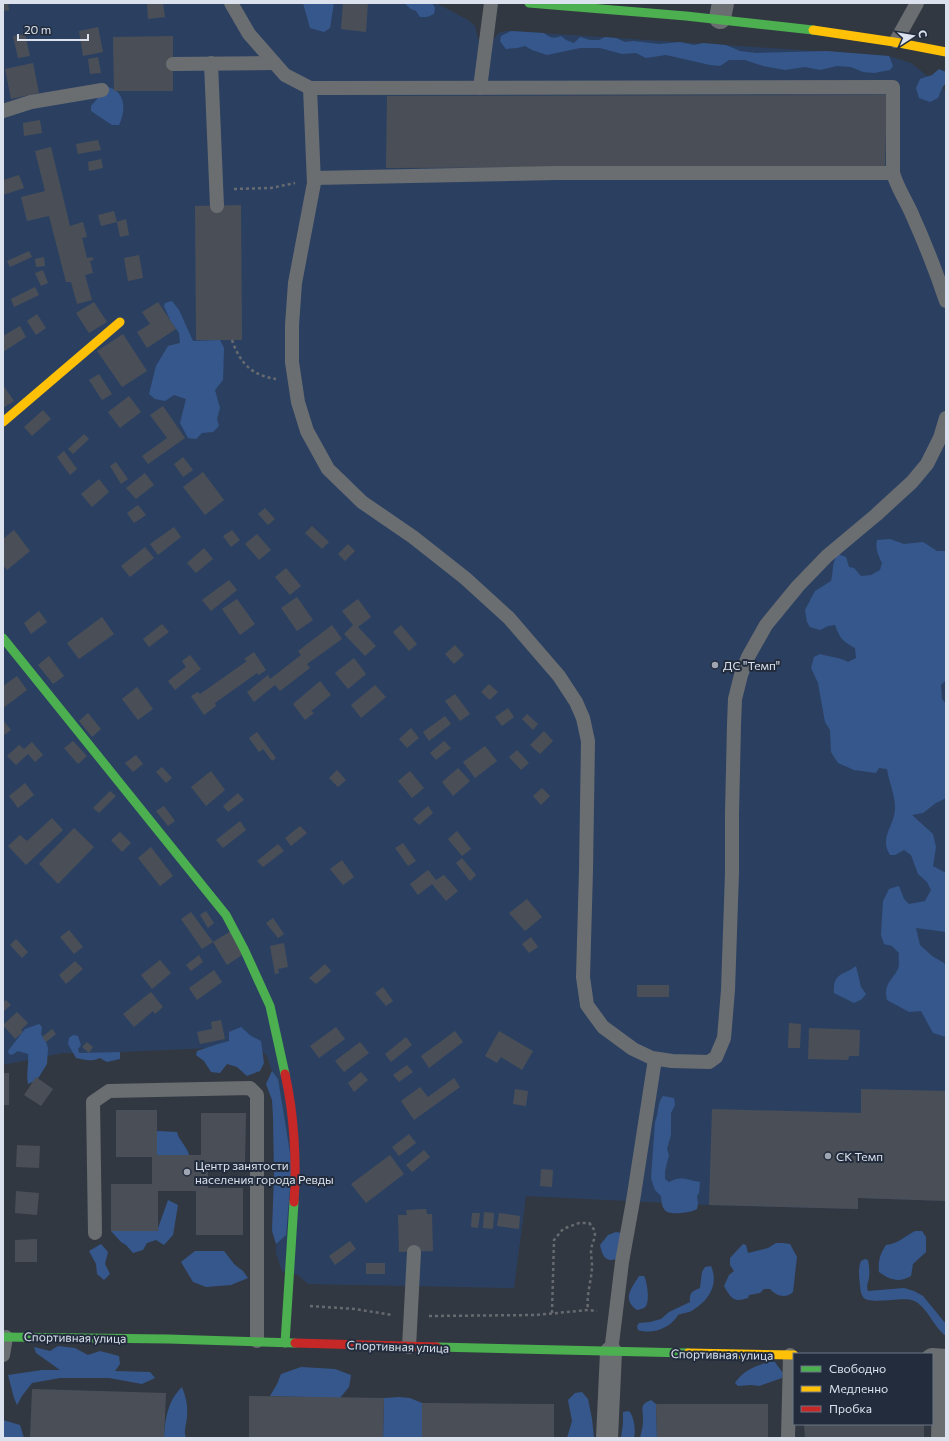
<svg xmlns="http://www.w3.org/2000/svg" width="949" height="1441" viewBox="0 0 949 1441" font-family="Commissioner,sans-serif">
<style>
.green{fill:#2b4061}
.forest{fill:#35578c}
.building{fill:#4a4f57}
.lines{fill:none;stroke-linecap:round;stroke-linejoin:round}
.path{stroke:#676a6e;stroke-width:2.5;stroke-dasharray:3 3;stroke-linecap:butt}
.lane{stroke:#6b6e71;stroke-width:14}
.street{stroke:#6b6e71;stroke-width:22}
.fast{stroke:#4caf50;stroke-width:9}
.slow{stroke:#ffc107;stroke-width:9}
.jam{stroke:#c62828;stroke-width:9}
.poi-dot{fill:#a0a6b1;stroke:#222c3d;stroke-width:1.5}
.labels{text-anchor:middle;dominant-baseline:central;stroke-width:4;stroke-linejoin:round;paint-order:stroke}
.poi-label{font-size:12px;fill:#dbe2ed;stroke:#222c3d;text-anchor:start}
.street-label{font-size:12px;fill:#dbe2ed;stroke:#222c3d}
</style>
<rect width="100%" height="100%" fill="#323842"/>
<path class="green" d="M3,3H436L468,20L475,26L478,39H494C497,32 503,31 511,31L889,56L911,63L946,91V1201L858,1198V1209L709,1205L526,1196L514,1288L308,1284L298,1275L282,1271L276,1253L278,1079L272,1071L267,1056L257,1046L98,1053H63L3,1065Z"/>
<g class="forest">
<polygon points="303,3 334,3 330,28 324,32 310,28"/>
<polygon points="404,3 432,3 435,8 434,14 427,17 420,17 416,11 411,9"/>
<path d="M511,31L544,33C550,38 554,39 561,36L566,40L574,43L580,37L590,40H599L605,37L616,38L625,42L633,41L659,44L680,42L694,45L703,43L726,45L740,51L756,53L827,51L889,56L893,66L890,70L874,73L863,72L851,67L837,66L820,70L805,67L785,70L763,66L745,60H729L720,66L710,65L666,55L646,58L636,53L622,54L600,48H580L547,55L532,50L525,46L517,48L506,49L500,41L501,36Z"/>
<polygon points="939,69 946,72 946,83 942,88 938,98 930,102 919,98 916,88 920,79 932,75"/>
<path d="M108,87C126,91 126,112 119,125H112L91,111V106L98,98L102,90Z"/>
<polygon points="172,301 179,310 193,341 220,340 224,348 223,380 215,390 220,408 217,419 219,426 213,432 202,433 196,439 188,438 180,423 186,399 174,395 165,401 155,399 149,394 156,366 168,346 180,343 179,333 170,320 164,306 165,303"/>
<path d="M890,539L904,544L923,542L937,551H946V680L941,685L942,699L946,704V798L936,803L923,813L912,815L933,834L936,847L933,866L946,873V932L916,928L920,945L932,956L944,963L946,967V1037L933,1033L921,1011L909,1012L887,1000C883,984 892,981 898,969C900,964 898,957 899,953L892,946L884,944L881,935L883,901L889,889L899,886L904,899L909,904L925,901L931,890L927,882L918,874L911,855L904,850L895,855H890C879,838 894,826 895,810C896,797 889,782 887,769L879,768L876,773L854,770L838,763L831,752L830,730L825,722L818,683L811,668L814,657L820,654C829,657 839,657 848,662L856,658L855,648C842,641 840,638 835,625L828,626L820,630L810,627L807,622L805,610L815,591L831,581C834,570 831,564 838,554L846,557L849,567L854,568L861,576L871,575L880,570L882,563C878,555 875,549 877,540Z"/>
<path d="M856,966L861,987L866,994L862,999L854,1003L834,993C833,972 843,976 856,966Z"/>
<path d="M39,1024L42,1027L41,1034L46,1042L48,1048L47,1064L37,1080L28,1084C26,1074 29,1064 28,1054L18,1051L12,1055L9,1054L8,1051L25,1029Z"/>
<polygon points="241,1027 251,1036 261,1041 264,1063 260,1071 247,1076 237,1067 227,1064 220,1073 211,1072 204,1061 196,1055 197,1051 218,1044 229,1041 229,1032"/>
<path d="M73,1035L78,1036L81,1045L78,1049L79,1053L120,1052V1059L107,1062L100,1058C92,1062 85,1060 76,1058L68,1044L69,1038Z"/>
<polygon points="272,1071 278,1079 292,1165 286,1235 276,1244 272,1231 274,1174 273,1117 272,1100 266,1084"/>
<path d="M663,1096L674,1098L675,1105L671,1113V1135L667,1149L669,1155L665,1171V1179L669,1182C681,1175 687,1180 700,1182L699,1193L697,1196L698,1204L697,1209C692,1212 687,1212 681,1213C666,1214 662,1212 661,1196L655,1190L651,1178L655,1122C659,1113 657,1103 663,1096Z"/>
<path d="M157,1131L177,1132C179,1141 187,1146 189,1155H157Z"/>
<polygon points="168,1200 178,1205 173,1235 164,1245 156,1240 147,1243 143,1250 133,1253 126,1245 121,1242 111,1231 157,1231"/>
<path d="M915,1231H922L926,1237V1252L913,1264L911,1276C899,1283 890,1280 879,1272C878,1261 880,1254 886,1245C898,1244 905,1236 915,1231Z"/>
<path d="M616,1232L622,1233L620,1258C606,1263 603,1258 600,1245L608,1235Z"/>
<path d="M776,1243H783L790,1244L797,1257L793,1292C786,1299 776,1296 770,1289H764L760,1293L749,1295L748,1298C733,1303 731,1298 724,1286L729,1275L734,1271L730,1265V1258L743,1244L746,1245L748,1253L768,1248Z"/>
<polygon points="101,1244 108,1252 105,1264 110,1274 104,1280 97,1274 96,1264 89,1251"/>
<polygon points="195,1251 224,1251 235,1265 243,1271 248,1278 231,1285 206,1287 193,1282 181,1262"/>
<path d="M865,1259L868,1260C869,1265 870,1272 869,1278C868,1283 866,1286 868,1291L904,1288L914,1291L923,1296L946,1324V1336C933,1327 927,1305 912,1300C902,1297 868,1305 863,1297C861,1294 860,1289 860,1285C859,1277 858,1268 861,1261Z"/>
<path d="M711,1266C719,1284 709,1300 693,1310C689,1313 682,1313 678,1315C671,1328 652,1335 638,1330L637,1326L639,1323L650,1322L661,1319L669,1312L690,1302C689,1293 692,1291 700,1288L702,1272L705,1267Z"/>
<path d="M639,1276H644C647,1281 650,1300 646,1306C644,1309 641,1309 637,1310C622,1299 631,1289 639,1276Z"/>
<polygon points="58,1346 75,1348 88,1355 100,1351 119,1356 120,1364 115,1371 150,1372 155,1378 142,1384 109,1378 60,1378 32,1383 22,1396 17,1405 14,1398 8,1375 42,1370 60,1370 36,1353 34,1347 50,1351"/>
<path d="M774,1361L783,1373L782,1378L759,1386L751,1385L738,1386L735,1383C743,1370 759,1364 774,1361Z"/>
<polygon points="301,1367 335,1369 351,1375 349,1387 340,1398 270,1396 277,1384 281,1374"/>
<path d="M182,1387C186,1397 188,1406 187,1416C187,1423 183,1431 186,1438H164C165,1419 168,1400 182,1387Z"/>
<polygon points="582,1392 588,1399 592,1419 594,1438 567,1438 572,1421 568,1400 575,1393"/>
<polygon points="399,1397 410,1398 422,1403 422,1438 383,1438 384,1398"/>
<path d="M651,1400L656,1404L657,1438H640C641,1433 643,1427 643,1421C644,1410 638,1405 651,1400Z"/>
<path d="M629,1411C634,1416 636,1431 634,1438H621L623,1423V1412Z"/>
<polygon points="3,1420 20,1425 24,1438 3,1438"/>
</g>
<g class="building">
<polygon points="3,3 8,3 9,10 3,11"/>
<polygon points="147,3 163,3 165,17 148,19"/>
<polygon points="343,3 368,3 366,32 341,29"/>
<polygon points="98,27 103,52 83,56 79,31"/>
<polygon points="25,34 30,56 18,58 13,36"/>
<polygon points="173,36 173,91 114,91 113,37"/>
<polygon points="98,57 101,73 90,74 88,59"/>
<polygon points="33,63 39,93 11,99 5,69"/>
<polygon points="887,95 885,166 386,168 387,96"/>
<polygon points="40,120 42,133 24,136 23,123"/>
<polygon points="98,140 101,150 78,154 76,144"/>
<polygon points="51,147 70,226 83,222 87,237 82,238 87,258 92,257 94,260 90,261 93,273 85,275 92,300 77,304 71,282 66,282 49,216 27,221 21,197 45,191 35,151"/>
<polygon points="101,159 103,168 89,171 88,162"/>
<polygon points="19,175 24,188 3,195 3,180"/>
<polygon points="241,205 242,340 196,340 195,206"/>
<polygon points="114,211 117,222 101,226 98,215"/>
<polygon points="126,219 129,235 120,237 117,222"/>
<polygon points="29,251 32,257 10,267 7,261"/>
<polygon points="139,255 143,278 128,281 124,258"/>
<polygon points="44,257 45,266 36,267 35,259"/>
<polygon points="43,270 48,283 41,286 35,273"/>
<polygon points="35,287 39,295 14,307 11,299"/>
<polygon points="94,302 107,322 89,333 76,313"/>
<polygon points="158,302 176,329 147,348 137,332 150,324 142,312"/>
<polygon points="37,314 46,328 36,335 27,321"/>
<polygon points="20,326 26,337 3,352 3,336"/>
<polygon points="123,334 147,371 122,387 97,351"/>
<polygon points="99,374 112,394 102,400 89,380"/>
<polygon points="3,385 14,401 3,408"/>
<polygon points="129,396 141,412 120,428 108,412"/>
<polygon points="163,406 185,438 148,464 142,456 167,438 150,415"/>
<polygon points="43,410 51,419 32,436 24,427"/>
<polygon points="84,434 89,439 73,454 68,449"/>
<polygon points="64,451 77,469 70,475 57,457"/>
<polygon points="183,457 193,470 183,477 174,464"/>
<polygon points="116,462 128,479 121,484 110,466"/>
<polygon points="203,472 224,500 205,515 183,487"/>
<polygon points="145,473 154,485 136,499 126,488"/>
<polygon points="99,479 109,492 92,507 81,494"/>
<polygon points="138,505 146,515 134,523 127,513"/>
<polygon points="265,508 275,519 268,525 258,514"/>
<polygon points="312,526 329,542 322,549 305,533"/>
<polygon points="174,527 181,537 158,555 150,544"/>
<polygon points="14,530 30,551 7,570 3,565 3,539"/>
<polygon points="232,530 240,540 231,547 223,536"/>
<polygon points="257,534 271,550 259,560 245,544"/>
<polygon points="348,544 355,551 345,561 338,554"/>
<polygon points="145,547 154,558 130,577 121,566"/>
<polygon points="204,548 213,559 196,573 187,563"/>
<polygon points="286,568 301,586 290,595 275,577"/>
<polygon points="229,580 237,590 211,611 202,600"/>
<polygon points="297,597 313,620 297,631 281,608"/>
<polygon points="237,599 255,624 240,635 222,609"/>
<polygon points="358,599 371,617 358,627 376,646 365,656 344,634 353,625 342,611"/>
<polygon points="39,611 47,622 31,634 24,623"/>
<polygon points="102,617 114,634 79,659 67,643"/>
<polygon points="162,624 169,632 149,647 143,639"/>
<polygon points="332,625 342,639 307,664 310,668 280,691 275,685 254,702 247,692 268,675 270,679 301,655 298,651"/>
<polygon points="401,625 417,644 409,651 393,632"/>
<polygon points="455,645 464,655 454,664 445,654"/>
<polygon points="254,652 266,670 259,675 257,673 215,703 216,706 204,715 191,696 198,692 200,694 247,661 244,659"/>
<polygon points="190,655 201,669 175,690 168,681 186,667 182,661"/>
<polygon points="49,656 64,676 53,684 38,665"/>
<polygon points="354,658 366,674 348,689 335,673"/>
<polygon points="17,676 27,690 3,708 3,686"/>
<polygon points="320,681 331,695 311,711 314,713 305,720 293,704"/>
<polygon points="489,684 498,692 490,700 481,692"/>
<polygon points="375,685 386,697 361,718 351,705"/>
<polygon points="137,687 153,709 138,720 122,699"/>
<polygon points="455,694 470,714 460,721 445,701"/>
<polygon points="508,708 514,717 502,726 495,717"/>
<polygon points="88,713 101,729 92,737 79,721"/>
<polygon points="527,714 538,724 533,730 522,719"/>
<polygon points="445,716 451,724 429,741 423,732"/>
<polygon points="3,720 11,730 3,736"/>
<polygon points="411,728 419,738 407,748 399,739"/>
<polygon points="544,731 553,741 540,754 530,745"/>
<polygon points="257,732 276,758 272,761 263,749 259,752 249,738"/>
<polygon points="73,741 87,756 78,764 64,748"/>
<polygon points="444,741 451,748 436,760 430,753"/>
<polygon points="32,742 43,755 35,762 28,754 16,765 7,756 19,745 24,749"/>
<polygon points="485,746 497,761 475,778 463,762"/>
<polygon points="517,750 529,763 521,770 509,757"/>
<polygon points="136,755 143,764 133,772 125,763"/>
<polygon points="162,767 172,778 166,783 156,772"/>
<polygon points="458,768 470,781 453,796 442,782"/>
<polygon points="337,770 346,780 338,787 329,778"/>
<polygon points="211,771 225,790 206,806 191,787"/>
<polygon points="410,771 424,788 412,798 398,781"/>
<polygon points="25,783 34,795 18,808 9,796"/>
<polygon points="542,788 550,796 541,805 533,796"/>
<polygon points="110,791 116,796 99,813 93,808"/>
<polygon points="238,793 244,800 228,812 223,806"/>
<polygon points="164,806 175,821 168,826 156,811"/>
<polygon points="428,806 433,813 419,825 413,819"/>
<polygon points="52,818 63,830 26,865 8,846 20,835 27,841"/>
<polygon points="240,821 246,830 223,848 216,840"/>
<polygon points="300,826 307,833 291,846 285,838"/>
<polygon points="74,828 94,847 58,884 39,864"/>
<polygon points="457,831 471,849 462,856 448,839"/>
<polygon points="120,832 131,843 122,852 111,840"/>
<polygon points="403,843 416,861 408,866 395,848"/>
<polygon points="278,844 284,851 263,867 257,861"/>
<polygon points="151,847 173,876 160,886 138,858"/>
<polygon points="462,858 476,875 470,881 456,863"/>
<polygon points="342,860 354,877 343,885 330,869"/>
<polygon points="428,870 436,880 444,875 458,891 446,901 432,884 418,895 410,884"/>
<polygon points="527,899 542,917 525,931 509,913"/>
<polygon points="206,911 214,923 208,928 200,915"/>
<polygon points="191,912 213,942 202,949 181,919"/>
<polygon points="273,918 284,934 278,938 266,923"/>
<polygon points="69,930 83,947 74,954 60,937"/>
<polygon points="231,931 245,953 227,965 213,942"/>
<polygon points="531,937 538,947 529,953 522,944"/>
<polygon points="16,939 28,952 22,958 10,945"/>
<polygon points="284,943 288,967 278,969 279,973 275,974 270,946"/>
<polygon points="199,955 203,962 191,971 186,965"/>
<polygon points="160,960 171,973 152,989 141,975"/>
<polygon points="75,961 83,969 66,984 59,975"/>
<polygon points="325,964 331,971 316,984 309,978"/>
<polygon points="214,970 222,982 197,1000 189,988"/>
<rect x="637" y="985" width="32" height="12"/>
<polygon points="383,987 393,1001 386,1006 375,993"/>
<polygon points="151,992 163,1007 155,1014 153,1011 134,1027 123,1014"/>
<polygon points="6,1000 11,1005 3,1012 3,1002"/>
<polygon points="17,1012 28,1023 21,1030 23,1032 15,1039 3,1025"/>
<polygon points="221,1020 225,1039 200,1044 197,1032 212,1029 211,1022"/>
<polygon points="789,1023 801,1024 800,1048 788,1048"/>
<polygon points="336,1027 345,1039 319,1058 310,1046"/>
<polygon points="809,1028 860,1030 859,1056 849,1056 848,1060 808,1059"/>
<polygon points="52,1029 56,1034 46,1042 42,1037"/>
<polygon points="455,1031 463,1042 429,1068 421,1056"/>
<polygon points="499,1031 533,1051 522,1070 501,1057 497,1063 485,1056"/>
<polygon points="406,1037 412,1045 391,1062 385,1054"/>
<polygon points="87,1042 93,1047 89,1053 82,1047"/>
<polygon points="360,1042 369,1053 344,1072 335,1061"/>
<polygon points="407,1065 413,1072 399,1082 393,1075"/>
<polygon points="361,1072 368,1080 354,1092 348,1083"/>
<rect x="3" y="1073" width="6" height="32"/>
<polygon points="36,1077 53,1089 41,1106 24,1095"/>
<polygon points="454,1078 460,1087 414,1120 401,1101 420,1087 428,1097"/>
<polygon points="515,1089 528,1091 526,1106 513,1104"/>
<polygon points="861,1089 946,1091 946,1201 858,1198 858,1209 709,1205 712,1109 861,1113"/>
<polygon points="116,1110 157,1110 157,1155 201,1155 201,1113 246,1113 245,1162 208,1162 208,1188 243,1188 243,1235 196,1235 196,1191 158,1191 158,1231 111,1231 111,1184 152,1184 152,1157 116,1157"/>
<polygon points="409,1134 416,1143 399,1156 392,1147"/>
<polygon points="17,1145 40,1146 39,1168 16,1167"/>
<polygon points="424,1150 430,1157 412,1172 406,1165"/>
<polygon points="390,1155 404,1174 366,1203 351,1184"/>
<polygon points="541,1169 553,1170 552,1187 540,1186"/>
<polygon points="16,1191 39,1193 37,1215 15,1213"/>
<polygon points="426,1209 427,1214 432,1214 433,1251 399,1252 398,1215 407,1215 406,1210"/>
<polygon points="484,1212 494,1213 493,1229 483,1228"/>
<polygon points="472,1213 480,1213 478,1228 471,1227"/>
<polygon points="499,1213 520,1216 519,1229 497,1226"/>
<polygon points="37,1239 37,1262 15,1262 15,1240"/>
<polygon points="350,1241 356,1249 335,1265 329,1256"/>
<rect x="366" y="1263" width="19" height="11"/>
<polygon points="32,1389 166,1393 164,1438 30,1438"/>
<polygon points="249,1396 384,1398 383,1438 249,1438"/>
<polygon points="422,1403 554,1404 554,1438 422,1438"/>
<polygon points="656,1404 768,1404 768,1438 657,1438"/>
<polygon points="804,1424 924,1424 924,1438 805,1438"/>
</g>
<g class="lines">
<g class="path">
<polyline points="234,189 271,188 295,183"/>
<path d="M232,340C240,363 251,375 276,379"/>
<polyline points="310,1306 355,1309 392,1315"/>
<path d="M552,1313L554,1240L563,1229L579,1223H589C601,1235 591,1240 591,1252C591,1256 592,1261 592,1265C592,1280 586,1294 588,1309"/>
<polyline points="429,1316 536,1315 588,1310 597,1311"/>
</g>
<g class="lane">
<polyline points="231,3 249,34 285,75 310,88 314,183 295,283 292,325 292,362 298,402 307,431 328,469 362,502 413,537 465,578 509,618 559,676 576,702 583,718 588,741 586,870 583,977 587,1005 603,1027 633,1049 652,1058 672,1061 709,1062 716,1057 724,1038 728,990 732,873 732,814 734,725 735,699 741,675 748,657 766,625 798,586 827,556 876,515 912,482 927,464 940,438 946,418"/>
<polyline points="896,41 917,3"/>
<polyline points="211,63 217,206"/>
<polyline points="173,64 274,63"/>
<path d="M310,88L893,87V173C897,187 905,199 911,212C924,241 936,271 946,301"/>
<polyline points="480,88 491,3"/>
<polyline points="3,111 31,102 102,90"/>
<polyline points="314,178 556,173 893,173"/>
<polyline points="95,1233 93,1102 109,1091 250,1088 257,1095 257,1341"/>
<polyline points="409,1347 414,1252"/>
<polyline points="611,1352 622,1262 633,1201 655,1059"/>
<polyline points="3,1355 6,1337"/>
<polyline points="788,1438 790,1355"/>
<polyline points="938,1438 940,1359"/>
</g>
<g class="street">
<polyline points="720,18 723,3"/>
<polyline points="932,1359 946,1360"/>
<polyline points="607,1438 611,1352"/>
</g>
<g class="fast">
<polyline points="529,3 686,16 813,30"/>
<polyline points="3,638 226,915 244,949 270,1006 285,1074"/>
<polyline points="3,1337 168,1339 295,1343"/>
<polyline points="285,1343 294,1202"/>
<polyline points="437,1347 688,1353"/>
</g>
<g class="slow">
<polyline points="813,30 894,42 946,52"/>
<polyline points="3,422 120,322"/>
<polyline points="688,1353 794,1355"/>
</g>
<g class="jam">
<path d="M285,1074C294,1113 297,1163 294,1202"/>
<polyline points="295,1343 437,1347"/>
</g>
</g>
<g class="poi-dot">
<circle cx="715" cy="665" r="4"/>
<circle cx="828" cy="1156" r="4"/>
<circle cx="187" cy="1172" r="4"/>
</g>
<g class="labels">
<g class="poi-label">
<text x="723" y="665">ДС "Темп"</text>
<text x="836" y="1156">СК Темп</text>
<text x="195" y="1165">Центр занятости<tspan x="195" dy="14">населения города Ревды</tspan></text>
</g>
<g class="street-label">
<text transform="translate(75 1337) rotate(1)">Спортивная улица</text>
<text transform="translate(398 1346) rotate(2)">Спортивная улица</text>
<text transform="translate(722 1354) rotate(1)">Спортивная улица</text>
</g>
</g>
<rect width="949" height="1441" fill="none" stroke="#dbe2ed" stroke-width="8"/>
<rect x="793" y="1353" width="140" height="72" fill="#222c3d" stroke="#6c7583"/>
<rect x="801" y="1366" width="20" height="6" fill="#4caf50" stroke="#6c7583"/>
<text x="829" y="1373" font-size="12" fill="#dbe2ed">Свободно</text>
<rect x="801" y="1386" width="20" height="6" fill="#ffc107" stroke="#6c7583"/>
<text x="829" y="1393" font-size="12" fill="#dbe2ed">Медленно</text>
<rect x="801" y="1406" width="20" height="6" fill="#c62828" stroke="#6c7583"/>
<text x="829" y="1413" font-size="12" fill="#dbe2ed">Пробка</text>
<g transform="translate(913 36) rotate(78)" stroke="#222c3d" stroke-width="3" paint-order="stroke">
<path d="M0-3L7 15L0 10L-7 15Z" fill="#dbe2ed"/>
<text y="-6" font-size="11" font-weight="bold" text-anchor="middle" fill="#dbe2ed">С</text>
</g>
<path d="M18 34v6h70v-6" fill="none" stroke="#dbe2ed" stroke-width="2"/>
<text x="24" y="34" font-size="12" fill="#dbe2ed" stroke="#222c3d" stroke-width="3" paint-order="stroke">20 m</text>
</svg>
